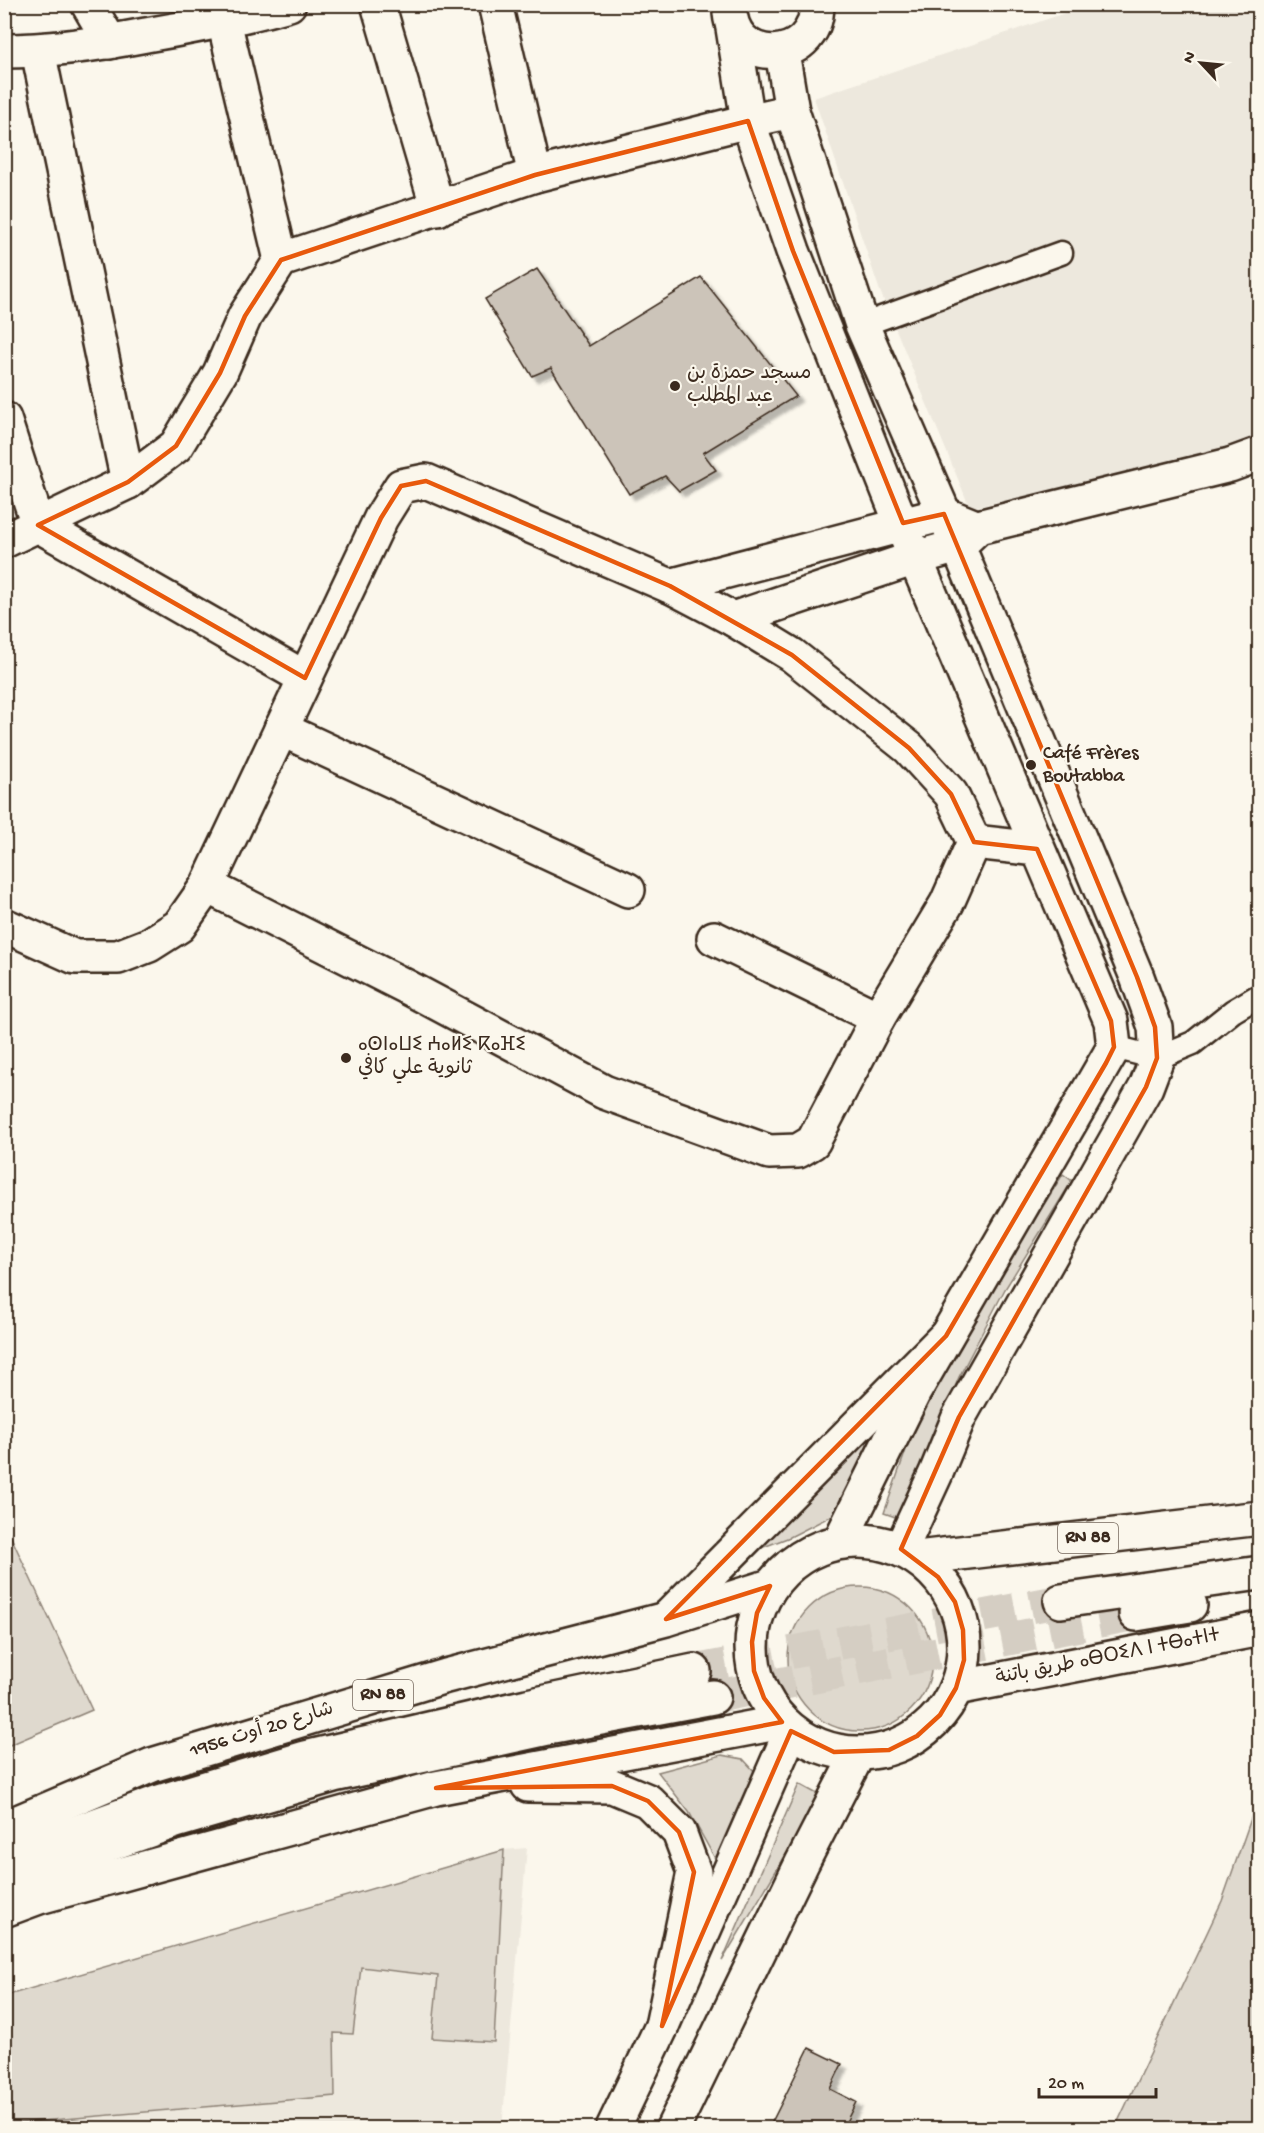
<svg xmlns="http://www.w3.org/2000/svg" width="1264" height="2133" viewBox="0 0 1264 2133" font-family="'Gochi Hand','Playpen Sans Arabic','Noto Sans Tifinagh',sans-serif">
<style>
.built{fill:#ede8dd}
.green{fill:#dfd9ce;stroke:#8d8276;stroke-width:1.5}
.building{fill:#ccc4b9;stroke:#3b2a1e;stroke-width:1.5;filter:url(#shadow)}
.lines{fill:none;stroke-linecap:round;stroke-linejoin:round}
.highway-tunnel{stroke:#d5cec3;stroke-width:33;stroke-dasharray:33 16;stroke-linecap:butt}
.lane-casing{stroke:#3b2a1e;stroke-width:27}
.street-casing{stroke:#3b2a1e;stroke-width:38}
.secondary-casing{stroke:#3b2a1e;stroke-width:38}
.primary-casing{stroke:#3b2a1e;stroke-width:38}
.highway-casing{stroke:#3b2a1e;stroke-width:38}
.lane{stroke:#fbf7ec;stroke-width:22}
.street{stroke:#fbf7ec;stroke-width:33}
.secondary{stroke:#fbf7ec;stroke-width:33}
.primary{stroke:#fbf7ec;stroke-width:33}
.highway{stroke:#fbf7ec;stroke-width:33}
.marked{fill:none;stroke:#e8590c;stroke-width:4.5;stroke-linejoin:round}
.poi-dot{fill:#3b2a1e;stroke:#fbf7ec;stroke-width:2}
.labels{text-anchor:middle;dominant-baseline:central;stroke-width:4.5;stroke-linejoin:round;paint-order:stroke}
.shield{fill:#fbf7ec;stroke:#75685c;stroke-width:1.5}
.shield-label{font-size:18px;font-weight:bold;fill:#3b2a1e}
.poi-label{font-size:20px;fill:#3b2a1e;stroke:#fbf7ec;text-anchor:start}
.street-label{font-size:20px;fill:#3b2a1e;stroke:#fbf7ec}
</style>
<defs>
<filter id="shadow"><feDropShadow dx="5.5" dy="5.5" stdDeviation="1.5" flood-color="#0004"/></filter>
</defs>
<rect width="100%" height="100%" fill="#fbf7ec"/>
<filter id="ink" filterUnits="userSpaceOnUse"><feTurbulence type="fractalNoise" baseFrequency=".0167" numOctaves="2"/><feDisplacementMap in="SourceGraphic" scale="12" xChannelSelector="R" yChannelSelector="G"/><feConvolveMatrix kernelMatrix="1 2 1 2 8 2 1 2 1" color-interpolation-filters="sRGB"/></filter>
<g filter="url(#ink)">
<g class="built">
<polygon points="1089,5 1259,5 1259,433 1211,455 970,508 880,291 814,98"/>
<polygon points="527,1848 502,2128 5,2128 5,1996 504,1850"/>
</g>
<g class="green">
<polygon points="1063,1174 1072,1181 1005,1289 959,1377 901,1519 884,1513 913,1430 955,1347"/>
<polygon points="865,1443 872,1449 843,1510 790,1537 761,1548 766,1532"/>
<polygon points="5,1524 92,1710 5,1747 4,1747"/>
<circle cx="860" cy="1659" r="72"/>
<polygon points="722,1755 743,1759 756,1773 717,1862 689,1812 658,1772"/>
<polygon points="799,1784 821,1796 722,1961"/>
<polygon points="1259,1796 1259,2128 1115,2128 1222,1901"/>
<polygon points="504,1850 494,2042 432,2038 438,1976 361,1967 353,2034 334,2033 335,2096 5,2124 5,1996"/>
</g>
<g class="building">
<polygon points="537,269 589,346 701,277 796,396 703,453 716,470 679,491 665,476 629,494 551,368 532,376 485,299"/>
<polygon points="809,2048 842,2064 830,2089 856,2102 843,2128 769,2128"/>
</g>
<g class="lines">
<g class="highway-tunnel">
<polyline points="694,1671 1061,1601"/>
<polyline points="713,1697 1136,1614"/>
</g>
<defs>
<g id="lane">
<polyline points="862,325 1061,253"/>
<polyline points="1114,1047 1157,1058 1193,1043 1233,1011 1260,995"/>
</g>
<g id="street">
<polyline points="88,4 110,42"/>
<polyline points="378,4 438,209"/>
<polyline points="495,4 535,175"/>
<polyline points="224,21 281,260"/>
<path d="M4,51C52,51 99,44 146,35C194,27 242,17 289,4"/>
<polyline points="38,51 128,482"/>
<polyline points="4,419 38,525 305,678"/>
<polyline points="4,541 128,482 176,446 220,373 245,316 281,260 535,175 748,121 792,111"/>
<polyline points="670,586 944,514 971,525"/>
<polyline points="733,619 915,558 958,546 978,527 1230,465 1260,454"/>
<polyline points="281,729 628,890"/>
<polyline points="974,842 1037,849"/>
<polyline points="4,925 75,957 118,957 149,945 179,926 207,886 381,518 401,486 426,481 670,586 733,619 792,655 909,748 951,794 974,842 947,903 878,1018 813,1142 798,1151 769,1152 604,1092 409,988 207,886"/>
<polyline points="714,938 878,1018"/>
</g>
<g id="secondary">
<path d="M730,4C726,66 817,69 817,4"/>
<polyline points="733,28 748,121 793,251 915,558 1111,1021 1114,1047 914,1392 840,1541"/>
<polyline points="782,52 792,111 862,325 958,546 1137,977 1155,1027 1157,1058 1146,1087 959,1417 936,1473 901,1549"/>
<circle cx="858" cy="1647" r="106"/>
<polyline points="613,2128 662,2026 791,1731"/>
<polyline points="673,2128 802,1863 858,1754"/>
</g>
<g id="primary">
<polyline points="917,1558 1260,1518"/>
<polyline points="956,1688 1260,1629"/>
</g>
<g id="highway">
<polyline points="1061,1601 1260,1573"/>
<polyline points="1136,1614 1190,1605"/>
<polyline points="669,1616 946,1336"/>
<polyline points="528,1785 612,1786 648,1801 679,1832 694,1872 662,2026"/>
<polyline points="4,1828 152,1765 446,1676 666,1619 770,1586"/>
<polyline points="4,1857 47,1843 159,1802 305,1758 527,1706 694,1671"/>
<polyline points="4,1883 32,1871 176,1821 334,1775 553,1727 713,1697"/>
<polyline points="4,1910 39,1897 436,1788 782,1722"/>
</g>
</defs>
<use href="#lane" class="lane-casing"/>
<use href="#street" class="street-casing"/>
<use href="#secondary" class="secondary-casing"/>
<use href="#primary" class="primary-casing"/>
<use href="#highway" class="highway-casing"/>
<use href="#lane" class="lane"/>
<use href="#street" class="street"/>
<use href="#secondary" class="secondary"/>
<use href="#primary" class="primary"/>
<use href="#highway" class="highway"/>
</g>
</g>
<path class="marked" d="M748,121L793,251L903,523L944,514L1137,977L1155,1027L1157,1058L1146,1087L959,1417L901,1549L938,1577L955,1602L963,1630L964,1660L956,1688L940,1715L917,1736L889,1750L834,1752L791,1731L662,2026L694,1872L679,1832L648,1801L612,1786L436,1788L782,1722L764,1698L754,1671L752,1642L757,1613L770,1586L666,1619L946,1336L1106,1063L1114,1047L1111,1021L1037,849L974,842L951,794L909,748L792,655L670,586L426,481L401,486L381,518L305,678L38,525L128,482L176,446L220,373L245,316L281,260L535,175Z"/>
<g class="poi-dot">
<circle cx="675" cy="386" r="6"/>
<circle cx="1031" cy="765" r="6"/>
<circle cx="346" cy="1058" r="6"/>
</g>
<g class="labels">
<g class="shield">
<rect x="1058" y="1523" width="60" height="30" rx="4.5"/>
<rect x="353" y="1680" width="60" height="30" rx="4.5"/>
</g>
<g class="shield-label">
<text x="1088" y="1538">RN 88</text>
<text x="383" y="1695">RN 88</text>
</g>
<g class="poi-label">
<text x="687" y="374">مسجد حمزة بن<tspan x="687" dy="23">عبد المطلب</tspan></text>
<text x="1043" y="754">Café Frères<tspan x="1043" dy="23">Boutabba</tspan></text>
<text x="358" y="1046">ⴰⵙⵏⴰⵡⵉ ⵄⴰⵍⵉ ⴽⴰⴼⵉ<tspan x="358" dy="23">ثانوية علي كافي</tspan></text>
</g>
<g class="street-label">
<text transform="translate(1108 1658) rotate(-11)">طريق باتنة ⴰⴱⵔⵉⴷ ⵏ ⵜⴱⴰⵜⵏⵜ</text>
<text transform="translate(262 1731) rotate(-17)">شارع 20 أوت 1956</text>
</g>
</g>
<rect width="1264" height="2133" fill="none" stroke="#fbf7ec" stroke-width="24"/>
<rect x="12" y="12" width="1240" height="2109" fill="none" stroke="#3b2a1e" stroke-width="2" filter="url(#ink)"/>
<g transform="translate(1201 63) rotate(296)" stroke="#fbf7ec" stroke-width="4.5" paint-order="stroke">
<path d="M0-4.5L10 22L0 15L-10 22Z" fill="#3b2a1e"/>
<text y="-9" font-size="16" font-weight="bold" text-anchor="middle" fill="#3b2a1e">N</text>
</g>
<path d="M1039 2088v9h117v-9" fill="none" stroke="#3b2a1e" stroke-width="3"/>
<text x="1048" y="2088" font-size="18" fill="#3b2a1e" stroke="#fbf7ec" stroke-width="4.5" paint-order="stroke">20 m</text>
</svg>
